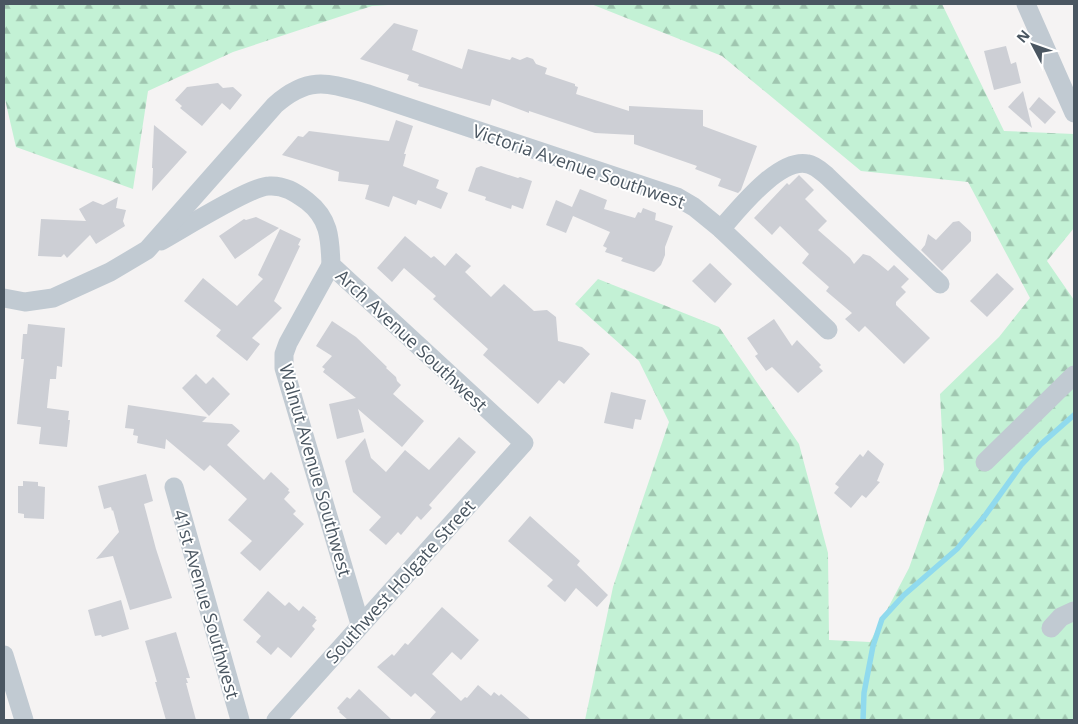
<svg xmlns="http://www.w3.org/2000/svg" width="1078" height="724" viewBox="0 0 1078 724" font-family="'Open Sans',sans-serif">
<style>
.forest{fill:url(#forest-firs)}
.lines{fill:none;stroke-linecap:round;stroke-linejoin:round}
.stream{stroke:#90daee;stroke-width:5.5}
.building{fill:#cdcfd5}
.street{stroke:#c1cad2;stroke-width:19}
.labels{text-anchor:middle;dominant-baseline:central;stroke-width:4;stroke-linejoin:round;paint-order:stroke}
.street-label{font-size:18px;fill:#4a5661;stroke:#fff}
</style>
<defs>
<pattern id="forest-firs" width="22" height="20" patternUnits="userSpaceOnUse" patternTransform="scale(1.25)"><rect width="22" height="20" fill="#c3f1d5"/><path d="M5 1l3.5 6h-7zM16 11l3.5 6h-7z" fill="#a0c6b0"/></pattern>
</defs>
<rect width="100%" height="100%" fill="#f5f3f3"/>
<g class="forest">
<polygon points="4,4 404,4 372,6 233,52 148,91 133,189 16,147 4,95"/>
<polygon points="591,4 942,4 1004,131 1074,134 1074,228 1047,261 1074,300 1074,720 585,720 613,587 669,422 639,361 575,304 598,279 719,327 799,444 828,553 829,640 870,642 909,568 944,470 940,394 999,337 1030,298 968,182 861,171 722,56"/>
</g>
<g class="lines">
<polyline class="stream" points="863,720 864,693 873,646 882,619 904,595 957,549 984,517 1022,464 1040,445 1074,415"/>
</g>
<g class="building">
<polygon points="394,23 418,30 412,50 462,69 468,49 510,60 512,57 520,60 527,57 533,59 536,64 547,68 545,74 575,84 575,86 578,87 576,94 629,111 629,106 703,110 703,126 757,146 741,190 738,193 718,186 721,179 695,169 697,166 634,144 634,135 595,133 529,111 529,113 492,99 490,106 418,86 419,84 407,80 409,75 360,59"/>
<polygon points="1006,46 1011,64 1016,62 1021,83 994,90 984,51"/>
<polygon points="218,83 223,88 233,87 242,95 230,110 222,103 202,126 180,108 182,106 175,100 187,87"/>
<polygon points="1023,91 1032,128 1008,107"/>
<polygon points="1039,97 1056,112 1045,124 1029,109"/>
<polygon points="396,120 413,126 404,154 406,154 403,166 439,180 436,188 448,193 441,209 418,200 416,205 393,196 389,207 365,199 369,185 338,181 339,172 282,155 298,136 303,137 309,131 389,141"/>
<polygon points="154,125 187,152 152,191 153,168 152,168"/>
<polygon points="481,166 518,178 520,177 532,181 523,209 512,205 511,209 485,200 486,197 468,191 476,168"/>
<polygon points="799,175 814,190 805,199 827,221 818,230 850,258 854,264 863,254 870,256 888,271 894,265 909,279 901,287 906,292 896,302 896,305 930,338 904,364 865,326 859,332 845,319 852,313 826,291 829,287 802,263 809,254 780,226 772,235 754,218 787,183 789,185"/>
<polygon points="580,189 607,200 604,209 635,218 638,212 641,213 643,208 656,213 655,220 673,226 665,247 665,255 661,265 654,272 621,261 623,258 605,252 607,248 603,246 610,232 573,216 566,233 546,225 556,200 572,207"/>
<polygon points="118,197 116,208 126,210 123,221 125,226 96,244 90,235 67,258 64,254 61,257 38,256 41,219 86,221 79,209 93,201 103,205"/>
<polygon points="256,217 279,228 235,259 219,236 244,219 246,220"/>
<polygon points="959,221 971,232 971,241 942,271 921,250 925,245 928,234 936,240 953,222"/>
<polygon points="280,229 301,239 298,245 300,246 274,301 282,308 252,338 260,344 247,361 216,336 221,330 184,301 203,278 237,306 263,279 258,275"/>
<polygon points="405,236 431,258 434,256 445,266 456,253 471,266 465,272 491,297 504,284 534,311 547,310 556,317 558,341 582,347 590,354 564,384 559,380 538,404 483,355 488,349 433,299 436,296 404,268 392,282 377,268"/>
<polygon points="710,263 732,284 715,303 692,281"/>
<polygon points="997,273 1014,289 987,317 970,301"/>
<polygon points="774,319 792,346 797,340 821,365 819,367 823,371 798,393 772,367 766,371 755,356 758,354 747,338"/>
<polygon points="332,321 356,337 387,367 386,368 396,377 397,381 401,385 393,394 424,421 402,447 358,409 364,432 337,439 329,404 356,398 323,372 325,369 322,367 332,356 316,346"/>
<polygon points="28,324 65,328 62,367 57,366 56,379 50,379 47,408 69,411 68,420 70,420 67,447 39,444 41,427 17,424 24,359 21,359 23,334 27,334"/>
<polygon points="196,374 206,384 213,377 230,394 209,416 182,388"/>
<polygon points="611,392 646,400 641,420 635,419 633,429 604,423"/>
<polygon points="128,405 207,417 202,422 232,424 240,431 227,445 264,480 271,472 289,489 288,491 290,492 284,499 296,511 293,514 304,524 260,571 240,553 252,541 228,520 247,499 210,465 204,471 166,439 165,449 137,443 138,436 133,435 134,429 125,428"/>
<polygon points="459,437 476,452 429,505 432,508 421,520 417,516 401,535 398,532 386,545 369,530 381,517 353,492 345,461 365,438 371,458 386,472 405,450 429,470"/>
<polygon points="868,450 884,464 877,481 880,482 866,498 862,495 851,508 834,493 839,487 835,484 860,454 863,457"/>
<polygon points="146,474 153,501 144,504 156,549 172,598 130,610 113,556 96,559 119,532 113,510 112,511 111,507 104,509 98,486"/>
<polygon points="23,481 38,482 38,486 45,487 44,519 24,518 24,514 18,513 18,486 23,486"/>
<polygon points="530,516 580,561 577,565 608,595 597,607 576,588 565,602 547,586 553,580 508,541"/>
<polygon points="268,591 285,606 289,602 299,611 303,606 316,617 315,619 317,620 312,626 315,629 291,658 278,647 271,655 256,642 261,636 243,620"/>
<polygon points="121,600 129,629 102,637 101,635 95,636 88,610"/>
<polygon points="442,607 479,640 461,660 452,652 432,674 461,701 465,697 467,698 478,685 491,696 494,692 499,696 501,694 531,720 429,720 436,712 415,693 411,697 377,667 392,654 394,656 405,643 408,645"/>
<polygon points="176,632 190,678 186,678 188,683 186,683 196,720 166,720 155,682 157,682 145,641"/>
<polygon points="359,689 392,720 348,720 339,712 340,711 337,708 347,697 350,699"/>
</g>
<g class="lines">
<g class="street">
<polyline points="1026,4 1074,113"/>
<path d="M721,229C738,210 779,157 808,164C815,165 822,172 827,176L940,284"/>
<path d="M161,241C181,230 251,186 269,186C284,185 295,192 307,201C330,219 330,239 331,265L524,443L276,720"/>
<polyline points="331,265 288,343 284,354 284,368 360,624"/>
<path d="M4,298L25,302L53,298L110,272L147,250L275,105C309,75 328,83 368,94L677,197L694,207L721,229L828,330"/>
<polyline points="985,462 1074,375"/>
<polyline points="174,487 240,720"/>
<polyline points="1051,628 1061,617 1074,611"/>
<polyline points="4,655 24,720"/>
</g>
</g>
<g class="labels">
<g class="street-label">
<text transform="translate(579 166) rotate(19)">Victoria Avenue Southwest</text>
<text transform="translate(412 340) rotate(43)">Arch Avenue Southwest</text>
<text transform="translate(316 470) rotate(74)">Walnut Avenue Southwest</text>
<text transform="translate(400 581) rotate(-48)">Southwest Holgate Street</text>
<text transform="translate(207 604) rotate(74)">41st Avenue Southwest</text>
</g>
</g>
<rect width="1078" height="724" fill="none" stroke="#4a5661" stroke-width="10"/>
<g transform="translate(1033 45) rotate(311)" stroke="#ffffff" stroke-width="4" paint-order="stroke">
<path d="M0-4L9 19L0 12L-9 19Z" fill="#4a5661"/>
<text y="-8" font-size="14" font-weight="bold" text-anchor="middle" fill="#4a5661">N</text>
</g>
</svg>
